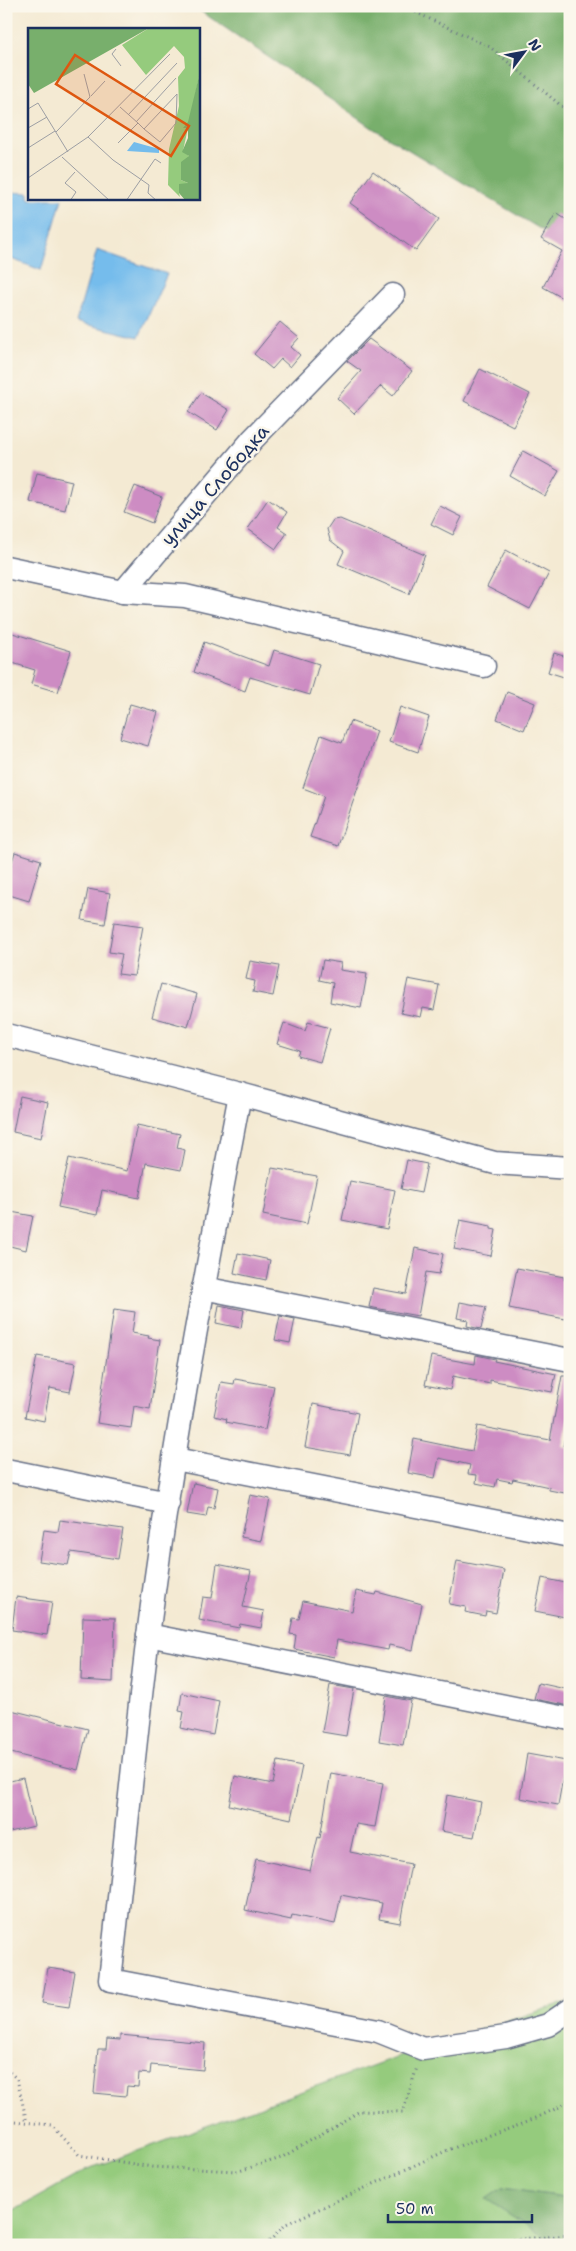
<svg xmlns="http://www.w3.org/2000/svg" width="576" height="2251" viewBox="0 0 576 2251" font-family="'Shantell Sans',sans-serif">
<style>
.green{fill:#95cb7d;stroke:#587d6e}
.forest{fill:#78af6c;stroke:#4a6f65}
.water{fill:#74bcec;stroke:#4876a5}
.building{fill:#cd8cc3}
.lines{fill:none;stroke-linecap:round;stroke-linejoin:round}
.minor-casing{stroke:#677087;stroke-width:25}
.path{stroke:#677087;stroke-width:3;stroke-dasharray:1 4;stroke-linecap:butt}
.minor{stroke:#fff;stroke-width:22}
.labels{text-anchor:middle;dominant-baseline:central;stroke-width:5;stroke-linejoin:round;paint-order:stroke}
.street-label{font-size:19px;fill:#1b2f5e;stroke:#fbf7ec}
.inset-road{fill:none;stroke:#9d9fa4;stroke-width:1}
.view{fill:#de5710;fill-opacity:0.15;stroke:#de5710;stroke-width:2.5}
.inset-edge{fill:none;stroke:#1b2f5e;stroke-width:2.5}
</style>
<rect width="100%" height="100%" fill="#fbf7ec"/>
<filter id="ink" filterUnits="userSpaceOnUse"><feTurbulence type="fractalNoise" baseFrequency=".02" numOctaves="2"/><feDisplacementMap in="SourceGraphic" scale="10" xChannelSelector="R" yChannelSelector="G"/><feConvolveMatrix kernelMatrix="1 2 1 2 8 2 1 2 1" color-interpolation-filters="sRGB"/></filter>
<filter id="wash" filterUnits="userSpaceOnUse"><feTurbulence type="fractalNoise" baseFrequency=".0096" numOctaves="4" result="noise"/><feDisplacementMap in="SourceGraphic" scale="20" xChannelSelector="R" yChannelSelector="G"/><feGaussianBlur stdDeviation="1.12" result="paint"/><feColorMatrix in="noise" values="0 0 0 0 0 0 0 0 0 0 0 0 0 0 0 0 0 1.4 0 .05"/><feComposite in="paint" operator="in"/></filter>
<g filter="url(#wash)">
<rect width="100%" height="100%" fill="#f4ead3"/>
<polygon class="green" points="570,2001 570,2198 502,2188 551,2241 546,2245 6,2245 6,2215 88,2169 410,2052"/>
<g class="forest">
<polygon points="193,6 570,6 570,247 374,129"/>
<polygon points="502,2188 570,2198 570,2245 546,2245 551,2241 486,2199"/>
</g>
<g class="water">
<polygon points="6,192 29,193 29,199 62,199 41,270 6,257"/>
<polygon points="97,250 167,274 139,337 76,322"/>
</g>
<g id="blocks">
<g class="building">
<polygon points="373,171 439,219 416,251 350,203"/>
<polygon points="556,213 570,222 570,302 543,287 562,251 541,239"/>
<polygon points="280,322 299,338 291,347 300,355 290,367 281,359 272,369 254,354"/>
<polygon points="369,339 412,371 393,396 381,386 354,414 337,398 361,371 347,361"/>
<polygon points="480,369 530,394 513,426 464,401"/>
<polygon points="201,393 229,410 217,430 188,412"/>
<polygon points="523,451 559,471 545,496 510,476"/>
<polygon points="37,473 72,481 65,510 30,502"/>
<polygon points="135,486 162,497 152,523 124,512"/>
<polygon points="268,499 287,512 278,527 287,533 276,549 248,529"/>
<polygon points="440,506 462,517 453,535 431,524"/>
<polygon points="340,519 425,555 409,594 338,564 344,551 330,540 327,529 333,520"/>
<polygon points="506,550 549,573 530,609 487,587"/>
<polygon points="6,631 71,651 58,692 31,684 35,670 6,661"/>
<polygon points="204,642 269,666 274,650 319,664 310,695 250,677 245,691 194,672"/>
<polygon points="554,653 570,658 567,678 548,672"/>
<polygon points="507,692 535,703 524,730 497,719"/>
<polygon points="130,704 158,712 148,746 120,738"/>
<polygon points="400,707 429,717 418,752 389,742"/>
<polygon points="350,721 377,731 338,846 310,837 324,796 303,788 321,735 342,743"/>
<polygon points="15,852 41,860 29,901 6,894 6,881"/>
<polygon points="88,889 110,893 105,924 82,920"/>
<polygon points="114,922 143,926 134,976 118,974 122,954 109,952"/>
<polygon points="323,960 341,963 340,970 367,974 361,1008 330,1002 333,983 319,980"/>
<polygon points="250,961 279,966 273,996 253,992 255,981 246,979"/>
<polygon points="408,979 439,985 434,1010 423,1008 421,1017 401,1013"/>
<polygon points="161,984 197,994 188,1027 152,1017"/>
<polygon points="308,1022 330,1028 320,1062 298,1056 300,1051 277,1044 284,1023 305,1031"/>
<polygon points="20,1096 48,1102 41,1138 13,1132"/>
<polygon points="137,1125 180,1134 177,1148 185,1150 181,1170 146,1163 139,1198 102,1190 97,1215 58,1207 69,1158 127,1171"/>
<polygon points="407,1160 427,1164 421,1193 401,1189"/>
<polygon points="272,1168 317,1176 307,1224 263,1215"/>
<polygon points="350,1181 395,1190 387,1229 342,1220"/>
<polygon points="11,1212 33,1216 26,1250 6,1245"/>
<polygon points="460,1220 491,1226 491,1229 496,1230 491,1256 454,1249"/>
<polygon points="415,1248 443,1254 439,1274 426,1272 418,1316 369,1307 373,1288 406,1294"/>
<polygon points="238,1253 270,1260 266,1280 234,1273"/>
<polygon points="517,1268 564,1277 564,1280 570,1280 570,1320 509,1308"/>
<polygon points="460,1302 486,1307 481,1329 467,1326 468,1320 457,1318"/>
<polygon points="219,1305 244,1310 241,1328 216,1323"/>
<polygon points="114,1309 135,1312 132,1333 149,1336 148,1338 160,1340 150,1409 134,1406 131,1428 97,1423"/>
<polygon points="280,1316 295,1319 290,1343 275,1340"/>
<polygon points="476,1355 495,1359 494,1361 556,1374 552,1392 490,1380 490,1384 453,1376 450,1390 425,1385 431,1356 475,1364"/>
<polygon points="37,1356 76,1363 70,1392 50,1388 44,1421 25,1417"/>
<polygon points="562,1376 570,1376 570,1413 563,1446 570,1448 570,1494 549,1490 549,1487 513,1479 512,1482 497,1479 495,1487 476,1483 477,1475 468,1474 470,1465 439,1458 435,1478 408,1473 414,1439 472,1451 477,1426 550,1440"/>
<polygon points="235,1379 274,1386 265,1430 226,1422 227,1419 214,1416 221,1382 234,1384"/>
<polygon points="313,1404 358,1413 350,1455 305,1447"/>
<polygon points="193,1483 218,1488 214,1508 208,1507 206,1517 187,1514"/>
<polygon points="250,1495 270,1499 261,1541 241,1537"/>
<polygon points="60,1520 123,1529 118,1559 71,1552 68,1565 39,1561 44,1530 58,1532"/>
<polygon points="457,1561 504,1570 496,1613 486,1611 485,1616 465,1612 466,1607 449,1604"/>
<polygon points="217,1564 251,1571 243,1607 264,1611 261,1628 240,1624 239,1628 199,1620 203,1597 212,1598"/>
<polygon points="542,1578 570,1584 570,1618 535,1611"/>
<polygon points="356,1591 376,1595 377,1592 422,1604 413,1650 389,1645 388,1650 337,1640 334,1657 294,1649 296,1635 290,1634 293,1618 299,1619 303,1601 352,1611"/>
<polygon points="16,1597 52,1602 47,1635 12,1630"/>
<polygon points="83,1617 115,1618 113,1682 81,1680"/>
<polygon points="538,1683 570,1690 570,1706 534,1699"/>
<polygon points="330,1685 354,1689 346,1736 322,1732"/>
<polygon points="182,1693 219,1701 213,1735 181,1728 184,1712 179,1711"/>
<polygon points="386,1696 411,1701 403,1745 379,1741"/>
<polygon points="11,1710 88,1729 78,1770 7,1752 11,1733 6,1732"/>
<polygon points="527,1754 566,1761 558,1805 520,1798"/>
<polygon points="278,1761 302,1766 291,1819 229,1805 235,1776 273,1784"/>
<polygon points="331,1773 383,1783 375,1827 356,1824 350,1852 411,1864 400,1923 379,1919 382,1903 341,1895 335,1924 292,1915 291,1920 245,1910 256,1859 310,1871 318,1837 320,1838"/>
<polygon points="23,1778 34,1826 6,1833 6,1782"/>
<polygon points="447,1795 481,1802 474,1837 441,1831"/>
<polygon points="48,1968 75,1972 69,2007 42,2003"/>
<polygon points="120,2035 205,2043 203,2070 151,2065 150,2074 139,2073 138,2087 127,2086 126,2096 94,2093 98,2049 106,2049 107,2039 120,2040"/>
</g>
</g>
</g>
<g filter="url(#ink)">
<use href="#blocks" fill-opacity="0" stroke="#677087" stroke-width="1"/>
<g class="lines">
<defs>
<g id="minor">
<polyline points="6,567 123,592 252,440 393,295"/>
<polyline points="123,592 185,596 484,666"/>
<polyline points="6,1035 240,1094 495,1163 570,1168"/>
<path d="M240,1094C206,1274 171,1454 148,1636C134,1750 123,1865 110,1980L378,2031L423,2049L506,2037L548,2025L570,2010"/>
<polyline points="203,1288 570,1360"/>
<polyline points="175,1459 570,1536"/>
<polyline points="6,1470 168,1503"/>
<polyline points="148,1635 570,1719"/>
</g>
</defs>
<use href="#minor" class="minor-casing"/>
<g class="path">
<polyline points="402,6 490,47 570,113"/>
<polyline points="6,2069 17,2079 27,2123"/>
<polyline points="6,2120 52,2125 79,2155 152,2167 239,2171 281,2158 360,2111 403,2112 417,2067"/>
<polyline points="266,2245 286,2224 448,2150 536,2118 570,2102"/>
<polyline points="474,2245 483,2242 570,2235"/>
</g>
<use href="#minor" class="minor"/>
</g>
</g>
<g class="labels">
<g class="street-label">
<text transform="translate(215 485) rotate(-49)">улица Слободка</text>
</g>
</g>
<g transform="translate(28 28)">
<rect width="172" height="172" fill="#f4ead3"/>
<path d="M121,0H172V44L155,123L161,128L153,152L160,155L151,165L152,169L140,157L141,121L151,78L150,49L157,40L156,29L146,18L118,47L94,17Z" fill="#95cb7d"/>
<path d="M0,0H121L6,65L0,56ZM172,44V172H157L151,165V156L160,155L153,152V134L161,128L154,124L160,110V100H155L160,94Z" fill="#78af6c"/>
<path d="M106,114L131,121V125L99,123Z" fill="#74bcec"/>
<path class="inset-road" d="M88,21L84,26L93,38M63,68L77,53M92,79L110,95L116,101L132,114L148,95L149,66L116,101M0,81L10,75L40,124M100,87L149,35M108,94L148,50M0,100L19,89M28,104L62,69L56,46M60,109L85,132L121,157L120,165L129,173M90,115L110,95M0,120L27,103M34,129L82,173M0,150L60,109L142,26M42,173L48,164L37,155L47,144M98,173L127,131L133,135"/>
<path class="view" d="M47,27L161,98L143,128L28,56Z"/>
<rect width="172" height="172" class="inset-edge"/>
</g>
<rect width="576" height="2251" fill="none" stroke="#fbf7ec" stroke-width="25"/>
<g transform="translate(524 52) rotate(58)" stroke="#fbf7ec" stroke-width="4" paint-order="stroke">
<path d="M0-4L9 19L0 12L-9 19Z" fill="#1b2f5e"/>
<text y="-8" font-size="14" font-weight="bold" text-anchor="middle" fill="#1b2f5e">N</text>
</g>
<path d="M388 2214v8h144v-8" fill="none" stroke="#1b2f5e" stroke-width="2.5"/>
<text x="396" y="2214" font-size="15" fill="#1b2f5e" stroke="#fbf7ec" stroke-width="4" paint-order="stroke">50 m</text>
</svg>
